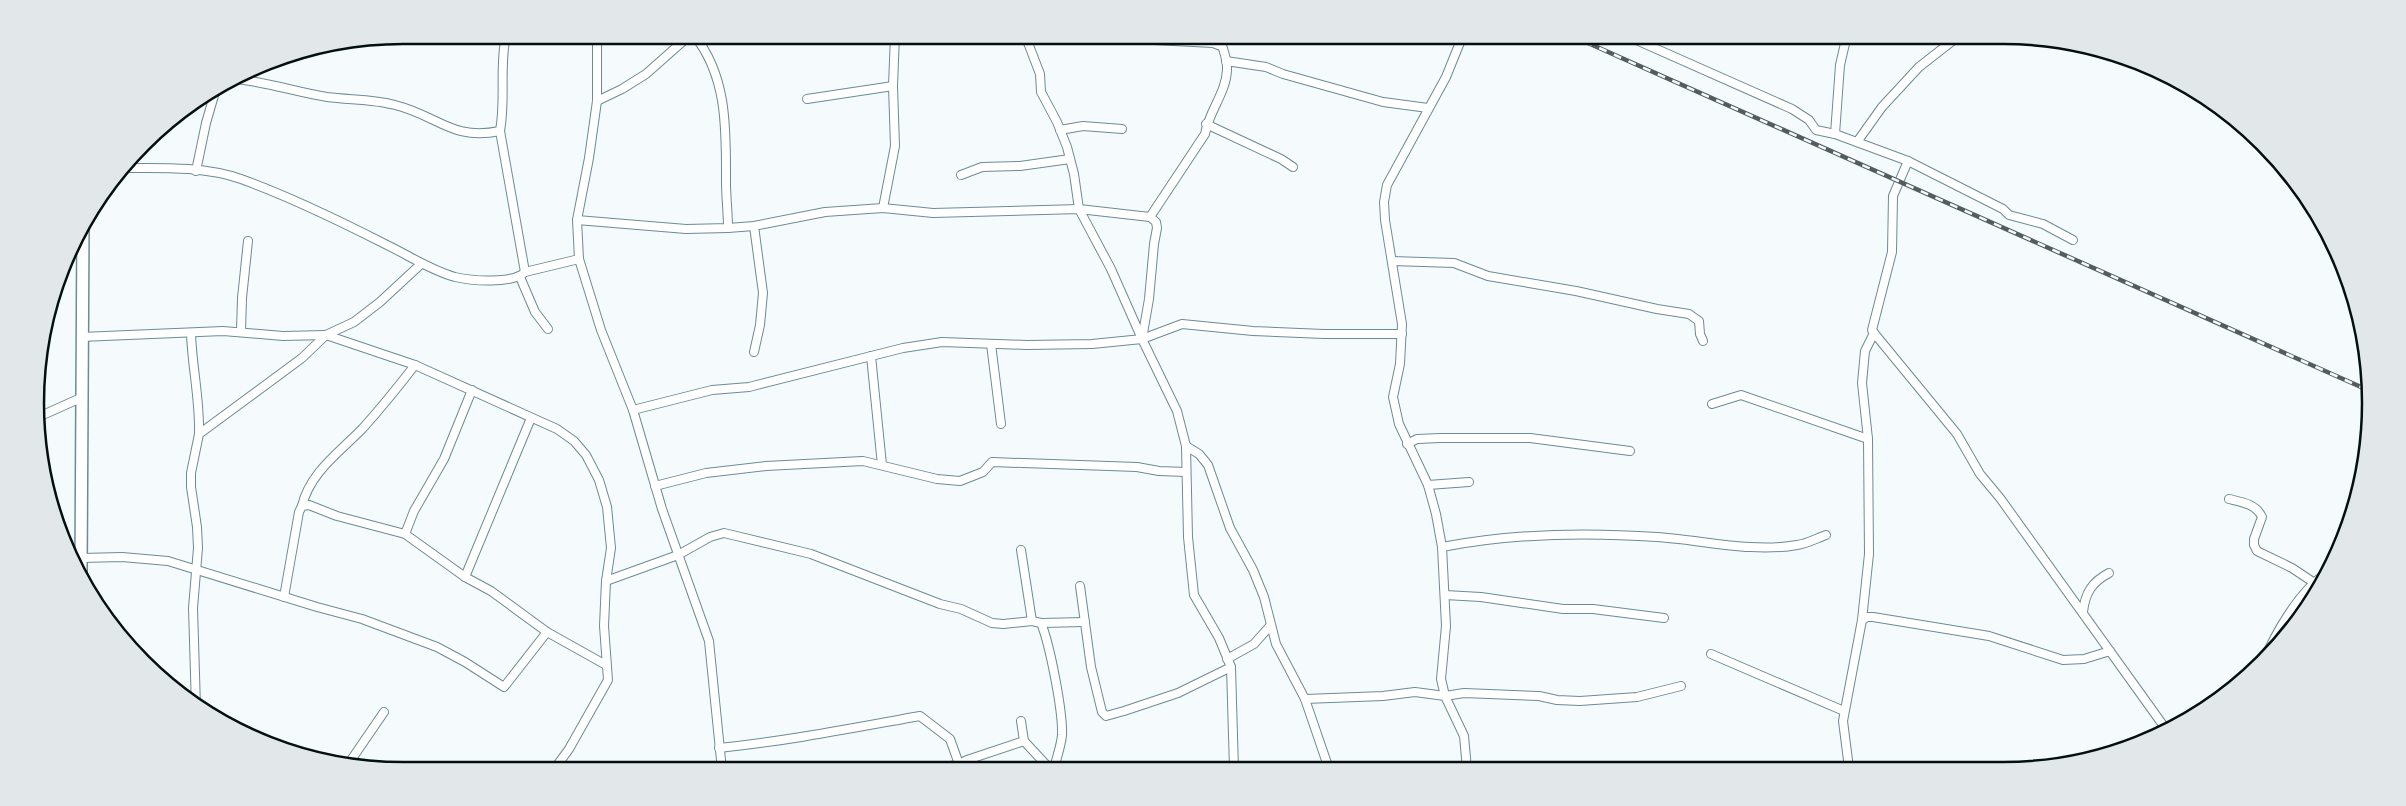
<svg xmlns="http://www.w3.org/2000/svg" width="2406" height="806" viewBox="0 0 2406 806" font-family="'PT Serif',serif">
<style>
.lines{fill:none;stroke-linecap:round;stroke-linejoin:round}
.street-casing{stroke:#6d8b94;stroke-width:10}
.secondary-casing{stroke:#6d8b94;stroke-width:14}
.street{stroke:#fff;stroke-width:8}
.secondary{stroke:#fff;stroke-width:11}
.rail-casing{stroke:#535d5f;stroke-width:4.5}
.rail{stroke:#f5fbfd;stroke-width:2.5;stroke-dasharray:8;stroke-linecap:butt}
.rim{fill:none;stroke:#040f12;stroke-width:2.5}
</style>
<rect width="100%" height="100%" fill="#f5fbfd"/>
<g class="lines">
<defs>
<g id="street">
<path d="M506,35C499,67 506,99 500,131L525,272"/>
<polyline points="597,35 597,101 589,158 577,220 579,259 601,330 633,410 662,509 709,641 722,770"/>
<path d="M694,35C728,77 726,131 726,182C726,197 728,213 728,228"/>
<polyline points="1025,35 1040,74 1041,92 1057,122 1067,147 1074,174 1079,209 1111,269 1142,339 1177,411 1186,446 1188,537 1194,595 1219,638 1231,667 1234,769"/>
<polyline points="1055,35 1213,43 1221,46"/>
<polyline points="1463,35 1446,77 1387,185 1384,202 1385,220 1402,324 1400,364 1393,397 1399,424 1428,485 1436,514 1442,547 1446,626 1441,679 1445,696 1464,736 1467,769"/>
<polyline points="1625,35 1792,109 1809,120 1816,130 1835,134 1908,161 2003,209 2009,215 2043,224 2073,240"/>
<polyline points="1226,61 1266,67 1283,74 1383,102 1428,108"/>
<path d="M236,79C267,82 296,92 327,97C350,100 373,99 395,105C439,116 452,141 500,131"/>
<polyline points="807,99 893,86"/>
<polyline points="597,101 622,89 646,74 690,35"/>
<polyline points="1206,124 1281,159 1293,167"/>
<polyline points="1060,130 1083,126 1122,129"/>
<polyline points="1835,134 1840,65 1847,35"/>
<polyline points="1857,142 1882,107 1919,67 1960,35"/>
<path d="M121,168C161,168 203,166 241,179C291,197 340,221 387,245C410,256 430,270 455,277C472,281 513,284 525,272L579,259"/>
<polyline points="196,171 206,123 215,92"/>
<polyline points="961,175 982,167 1020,166 1070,159"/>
<polyline points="883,208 895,146 893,86 895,35"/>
<path d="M1150,217L1205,134C1209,111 1226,93 1227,70C1228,58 1221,47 1220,35"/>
<polyline points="577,220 686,229 728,228 754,226 825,212 883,208 933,213 1079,209 1150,217 1156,222 1157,228 1154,244 1149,299 1142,339"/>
<polyline points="754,226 763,293 760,325 754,352"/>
<polyline points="1392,261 1454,263 1488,276 1576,291 1657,309 1689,314 1699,321 1700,334 1703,341"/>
<polyline points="520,277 535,312 548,329"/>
<polyline points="241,331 242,298 248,241"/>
<path d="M191,333C192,367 200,399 199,434"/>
<polyline points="1874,333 1957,434 1980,474 2000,498 2168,732"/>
<polyline points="81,337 223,331 283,336 326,335 415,365 557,429 574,441 586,455 599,480 607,507 611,548 606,581 604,626 608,680 569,749 553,771"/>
<polyline points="991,344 1001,424"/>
<polyline points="871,356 882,465"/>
<polyline points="1712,404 1741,395 1868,439"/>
<polyline points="633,410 712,390 749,387 903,348 942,342 1027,345 1092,344 1142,339 1182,324 1253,331 1324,334 1402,334"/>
<polyline points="36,418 83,397"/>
<polyline points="1407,444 1417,439 1440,438 1530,438 1630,451"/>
<polyline points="1186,446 1199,454 1208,465 1230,528 1253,570 1264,597 1276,644 1305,699 1329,769"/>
<polyline points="1428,485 1469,482"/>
<polyline points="655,486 706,473 766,466 863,461 937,479 960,481 983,472 992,462 1137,467 1159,471 1186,472"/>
<path d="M2229,499C2242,502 2256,504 2262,517L2254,539V545L2257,551L2292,568L2313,582"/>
<path d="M302,506C310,472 340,452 363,428C381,408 398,387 415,365"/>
<polyline points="405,534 414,511 444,459 472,390"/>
<path d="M1442,547C1514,533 1585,532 1657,537C1703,540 1752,553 1797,545C1807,544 1817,538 1826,535"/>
<polyline points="1021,550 1032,621"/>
<polyline points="81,558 122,557 168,561 317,607 362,619 437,647 465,662 504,687 547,632 606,665"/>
<polyline points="465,577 531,418"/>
<path d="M606,581L678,555L710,537L724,533L811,554L940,604L961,609L992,623L1003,624L1032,621L1041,623C1050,645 1063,712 1062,735C1061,747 1056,758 1054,770"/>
<polyline points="1080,586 1091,667 1102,712 1106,716 1124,711 1178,693 1231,667"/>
<polyline points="1445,595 1481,597 1563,609 1593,609 1664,618"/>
<polyline points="284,597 299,512 302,506 309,505 337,516 405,534 465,577 491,591 547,632"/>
<path d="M2083,612C2085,593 2092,582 2109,573"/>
<polyline points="1862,620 1867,617 1873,617 1989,636 2063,660 2084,659 2110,651"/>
<polyline points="1041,623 1085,622"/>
<polyline points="1711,654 1844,711"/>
<polyline points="1227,659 1254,644 1270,626"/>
<path d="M2263,663C2275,633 2300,590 2327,573"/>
<polyline points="1305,699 1383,696 1415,692 1445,696 1464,693 1539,696 1557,700 1580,701 1637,697 1681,686"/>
<polyline points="196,707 193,608 198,548 197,527 191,487 191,473 199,434 302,358 326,335 354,322 380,302 421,264"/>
<polyline points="1021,721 1024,741 1051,770"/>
<path d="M719,748C787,741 853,728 920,716L950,739L959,764L934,770"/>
<polyline points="347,766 384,712"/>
<polyline points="1849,768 1843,721 1862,620 1869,554 1868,439 1862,383 1865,351 1874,333 1872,330 1892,252 1893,196 1908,161"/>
<polyline points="1163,769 1164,770"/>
<polyline points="961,770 959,764 967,760 1024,741"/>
</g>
<polyline id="secondary" points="81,572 83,224"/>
</defs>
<use href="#street" class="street-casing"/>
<use href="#secondary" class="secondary-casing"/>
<use href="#street" class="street"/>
<use href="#secondary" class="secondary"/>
<defs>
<polyline id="rail" points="1570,35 2370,391"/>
</defs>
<use href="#rail" class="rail-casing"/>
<use href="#rail" class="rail"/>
</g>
<path d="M0 0H2406V806H0ZM403 44H2003A359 359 0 0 1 2362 403V403A359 359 0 0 1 2003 762H403A359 359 0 0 1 44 403V403A359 359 0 0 1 403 44Z" fill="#e2e8ea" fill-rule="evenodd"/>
<path class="rim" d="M403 44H2003A359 359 0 0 1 2362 403V403A359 359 0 0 1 2003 762H403A359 359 0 0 1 44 403V403A359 359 0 0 1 403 44Z"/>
</svg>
